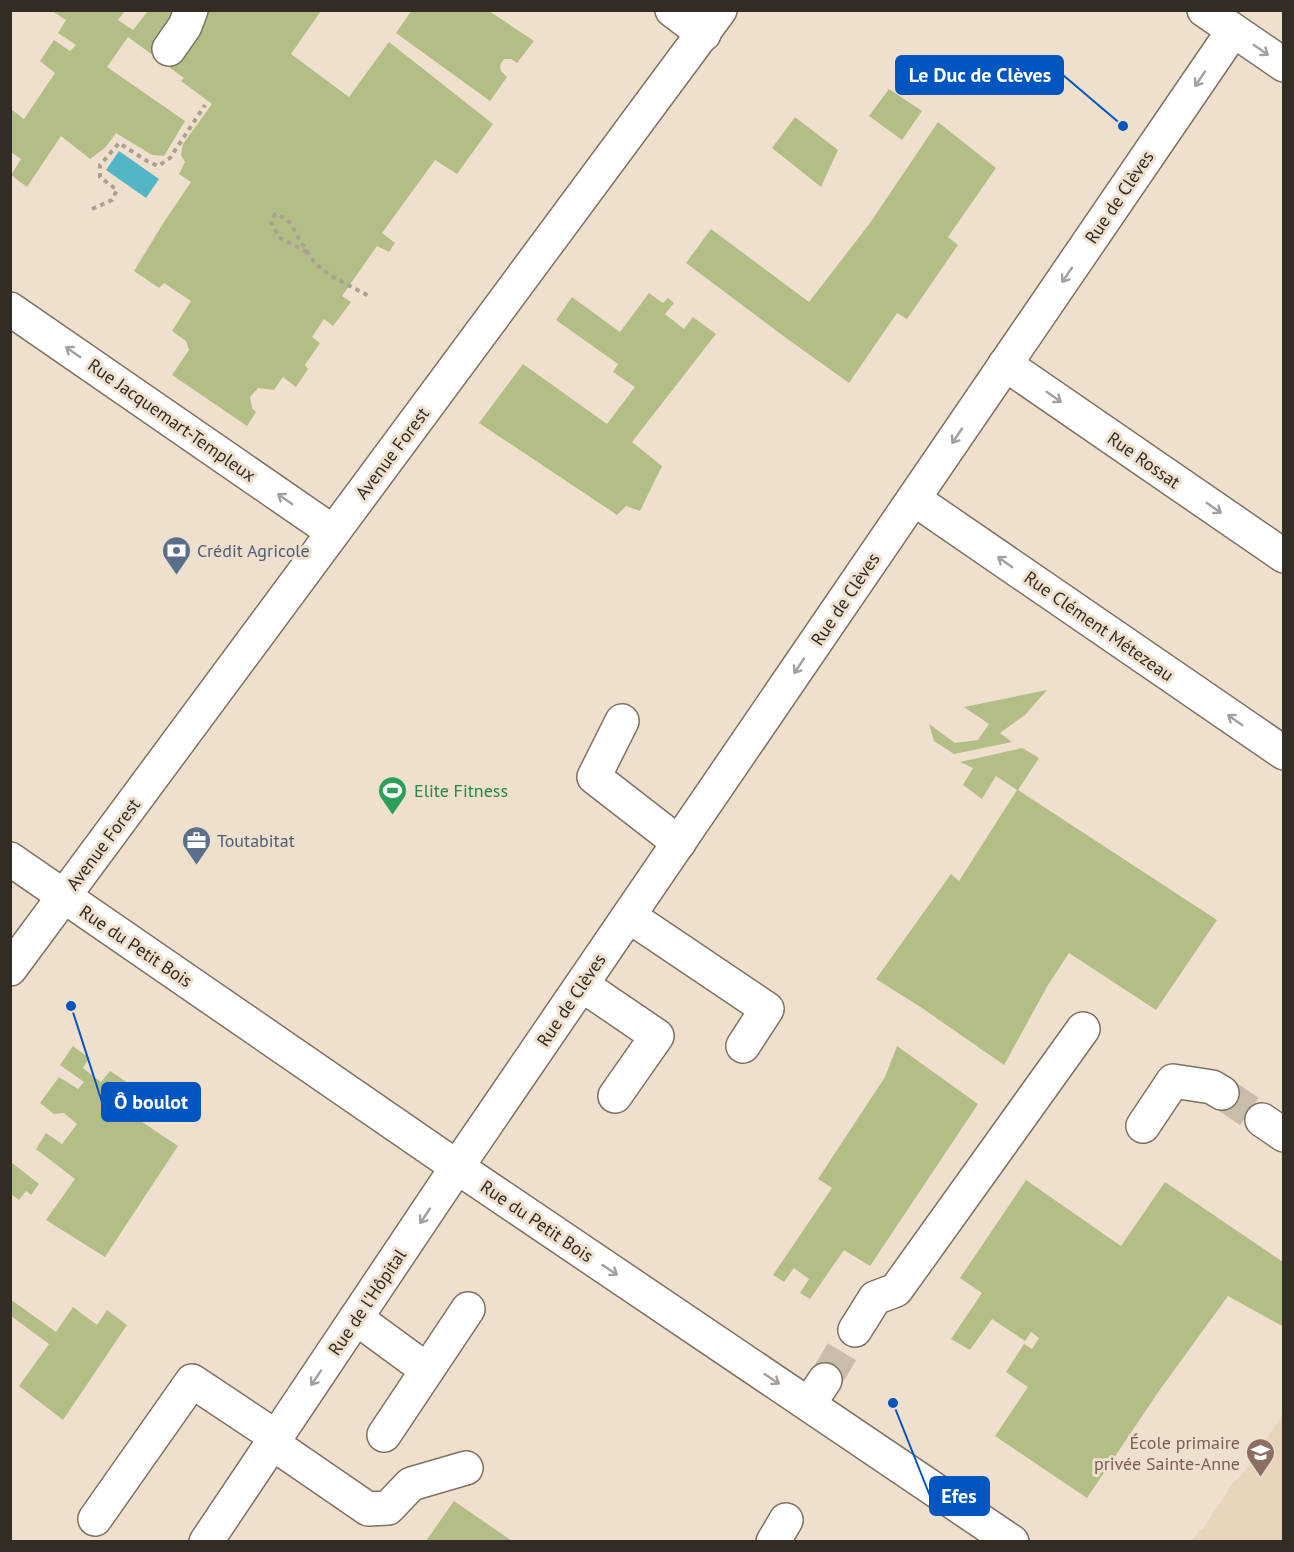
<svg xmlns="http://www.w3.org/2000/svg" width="1294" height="1552" viewBox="0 0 1294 1552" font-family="'PT Sans',sans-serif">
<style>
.built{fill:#e6d4bb}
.green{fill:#b3be86}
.water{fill:#53b6c7}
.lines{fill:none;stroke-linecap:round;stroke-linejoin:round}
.minor-tunnel{stroke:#c8bcab;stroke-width:33;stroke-dasharray:33 16;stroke-linecap:butt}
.minor-casing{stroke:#7e7161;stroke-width:36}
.major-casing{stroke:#7e7161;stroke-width:36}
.path{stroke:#aba091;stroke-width:4;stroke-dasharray:4.5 4.5;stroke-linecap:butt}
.minor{stroke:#fff;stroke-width:33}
.major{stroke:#fff;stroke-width:33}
.oneway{stroke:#a3a09d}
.labels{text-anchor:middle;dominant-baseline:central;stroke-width:6;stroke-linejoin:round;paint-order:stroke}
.street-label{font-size:18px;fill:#322c25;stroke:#eee0cd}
.service-label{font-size:18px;fill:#4e5e75;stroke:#eee0cd;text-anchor:start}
.leisure-label{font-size:18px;fill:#27864d;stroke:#eee0cd;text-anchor:start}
.education-label{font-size:18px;fill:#785e54;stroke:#eee0cd;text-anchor:end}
.leader{fill:none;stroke:#0055bf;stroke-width:2}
.callout-dot{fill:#0055bf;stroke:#eee0cd;stroke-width:2}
.callout{fill:#0055bf;stroke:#0055bf;stroke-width:2}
.callout-label{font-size:20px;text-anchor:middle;font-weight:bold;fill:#fff}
</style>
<rect width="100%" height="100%" fill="#eee0cd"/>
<polygon class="built" points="1283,1414 1283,1541 1192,1541 1201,1529 1202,1530 1234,1482 1242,1475"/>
<g class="green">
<polygon points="412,10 489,11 534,41 517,63 511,59 504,59 500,65 501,71 507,77 490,101 396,33"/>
<polygon points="52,11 122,11 124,12 118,20 133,30 148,11 321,11 291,54 349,97 389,42 493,124 457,174 435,160 382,233 395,243 389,252 377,246 342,296 351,302 333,326 324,319 312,337 320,343 305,365 308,369 296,387 283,377 274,390 258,388 250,397 252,408 256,412 247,426 172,375 189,350 186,341 172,331 191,301 164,283 159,288 134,271 164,222 191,182 179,174 185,162 181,155 183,144 212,104 181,81 184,78 128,37 107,67 185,121 164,156 152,155 116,133 105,148 90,159 61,136 27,187 11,175 21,159 11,152 11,109 24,119 55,73 40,61 54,40 70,51 76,45 58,33 66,20"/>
<polygon points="889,89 922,111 902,140 869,116"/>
<polygon points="795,117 838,150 821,187 772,148"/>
<polygon points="938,122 996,168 948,237 958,245 907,319 897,313 849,383 782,335 686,263 711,229 809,302 870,223"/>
<polygon points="649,293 663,303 668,298 674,303 665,314 684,329 693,317 716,334 632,442 662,466 640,511 626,506 617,515 479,423 523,364 607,424 635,387 613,372 618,364 556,320 572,297 620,332"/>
<polygon points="1047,690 1025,715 1000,733 1012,742 954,754 934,741 929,724 955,743 978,740 989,724 964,707"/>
<polygon points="1022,748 1039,758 1018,790 1217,920 1156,1010 1069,953 1048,985 1004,1065 922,1008 876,979 951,874 959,881 1017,790 996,776 982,799 963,785 973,768 960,762"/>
<polygon points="73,1046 89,1058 83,1068 101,1082 110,1071 134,1087 121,1108 178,1146 105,1257 46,1220 75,1179 36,1149 46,1133 62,1144 77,1124 64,1113 54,1114 40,1103 59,1077 78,1089 84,1082 60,1065"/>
<polygon points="897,1046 978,1104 870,1266 844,1250 810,1299 800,1293 809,1279 794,1268 784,1282 773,1275 832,1188 818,1179 885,1077"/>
<polygon points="11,1162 39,1184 31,1195 26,1191 19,1200 11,1194"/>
<polygon points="1026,1180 1121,1246 1165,1182 1283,1262 1284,1322 1282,1326 1228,1296 1159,1391 1087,1498 995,1436 1028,1387 1006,1372 1024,1344 1032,1349 1039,1338 1031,1332 1025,1341 992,1319 970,1350 951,1339 982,1293 960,1278"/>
<polygon points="10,1299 56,1332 73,1307 97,1325 107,1310 127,1325 63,1420 19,1386 49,1344 11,1316"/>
<polygon points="454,1501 512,1541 426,1541"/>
</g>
<polygon class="water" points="119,151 159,179 146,198 106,170"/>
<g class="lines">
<g class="minor-tunnel">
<polyline points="1222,1093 1262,1120"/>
<polyline points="825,1380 855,1330"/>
</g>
<defs>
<g id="minor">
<polyline points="672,10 704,34"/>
<polyline points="1204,10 1284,65"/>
<polyline points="169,49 185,26 191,10"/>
<polyline points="10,309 333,532"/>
<polyline points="1005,364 1284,556"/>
<polyline points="914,499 1284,753"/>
<polyline points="622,721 594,777 679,843"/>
<polyline points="10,859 457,1167 1012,1542"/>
<polyline points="629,916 767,1009 743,1046"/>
<polyline points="582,985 657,1036 615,1096"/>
<polyline points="1262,1120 1284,1135"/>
<polyline points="1143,1126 1173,1081 1212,1087 1222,1093"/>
<polyline points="356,1318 427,1370"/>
<polyline points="855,1330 875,1298 896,1290 1083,1029"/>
<polyline points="809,1404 825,1380"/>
<polyline points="384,1435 468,1309"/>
<polyline points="272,1443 368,1509 388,1508 411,1484 466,1468"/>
<polyline points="95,1519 192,1381 276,1437"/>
<polyline points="206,1542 457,1167 1233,31"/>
<polyline points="773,1542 786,1520"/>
</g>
<polyline id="major" points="10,969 720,10"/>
</defs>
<use href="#minor" class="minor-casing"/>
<use href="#major" class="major-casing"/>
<g class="path">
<polyline points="92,209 112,200 117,190 100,177 100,165 119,143 147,161 158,166 170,158 205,105"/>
<path d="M307,252L280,238L271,223L275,214C295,220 292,230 302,244C307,251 311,258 316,264C331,278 351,286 369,296"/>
</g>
<use href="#minor" class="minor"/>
<use href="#major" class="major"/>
</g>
<defs><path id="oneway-shaft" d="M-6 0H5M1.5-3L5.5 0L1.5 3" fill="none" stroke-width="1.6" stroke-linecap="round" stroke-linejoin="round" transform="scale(1.5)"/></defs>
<g class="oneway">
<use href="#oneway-shaft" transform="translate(1261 50) rotate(35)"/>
<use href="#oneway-shaft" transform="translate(1200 79) rotate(124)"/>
<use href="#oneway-shaft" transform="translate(1067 275) rotate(124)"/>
<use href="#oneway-shaft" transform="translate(73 352) rotate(-145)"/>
<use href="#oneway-shaft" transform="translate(1054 397) rotate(35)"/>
<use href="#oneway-shaft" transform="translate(957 436) rotate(124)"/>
<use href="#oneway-shaft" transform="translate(285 499) rotate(-145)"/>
<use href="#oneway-shaft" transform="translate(1214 508) rotate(35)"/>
<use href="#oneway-shaft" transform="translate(1005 562) rotate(-145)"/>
<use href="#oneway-shaft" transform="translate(799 666) rotate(124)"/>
<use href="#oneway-shaft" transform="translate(1235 720) rotate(-145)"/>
<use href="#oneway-shaft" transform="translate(425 1216) rotate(124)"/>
<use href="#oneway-shaft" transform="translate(610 1270) rotate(34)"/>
<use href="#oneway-shaft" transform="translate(316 1378) rotate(124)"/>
<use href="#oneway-shaft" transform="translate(772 1379) rotate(34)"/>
</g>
<defs>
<symbol id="bank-pin" viewBox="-11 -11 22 30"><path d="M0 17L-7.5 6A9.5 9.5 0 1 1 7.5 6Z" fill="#5c6f8a" stroke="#eee0cd"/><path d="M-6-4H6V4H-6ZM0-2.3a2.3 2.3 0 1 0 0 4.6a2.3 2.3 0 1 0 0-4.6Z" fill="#fff"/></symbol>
<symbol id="stadium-pin" viewBox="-11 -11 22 30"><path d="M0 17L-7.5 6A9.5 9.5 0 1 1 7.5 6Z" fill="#2e9e5b" stroke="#eee0cd"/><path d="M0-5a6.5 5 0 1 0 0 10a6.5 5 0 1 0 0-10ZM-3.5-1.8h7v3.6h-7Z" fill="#fff"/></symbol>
<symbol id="office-pin" viewBox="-11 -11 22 30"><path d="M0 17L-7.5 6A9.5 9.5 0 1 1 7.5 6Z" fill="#5c6f8a" stroke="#eee0cd"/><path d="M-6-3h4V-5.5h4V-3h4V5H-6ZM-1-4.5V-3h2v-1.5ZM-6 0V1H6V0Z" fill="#fff"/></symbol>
<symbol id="school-pin" viewBox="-11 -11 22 30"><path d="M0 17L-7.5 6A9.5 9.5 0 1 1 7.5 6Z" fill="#8d6e63" stroke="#eee0cd"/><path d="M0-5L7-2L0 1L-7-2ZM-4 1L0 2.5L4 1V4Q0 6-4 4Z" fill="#fff"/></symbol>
</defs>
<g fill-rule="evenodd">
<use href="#bank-pin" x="160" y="534" width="33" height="45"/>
<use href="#stadium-pin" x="376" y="774" width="33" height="45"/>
<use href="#office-pin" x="180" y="824" width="33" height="45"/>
<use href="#school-pin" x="1244" y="1436" width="33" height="45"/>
</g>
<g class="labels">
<g class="street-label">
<text transform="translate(1119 197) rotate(-56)">Rue de Clèves</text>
<text transform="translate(172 420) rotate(35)">Rue Jacquemart-Templeux</text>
<text transform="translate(392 453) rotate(-53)">Avenue Forest</text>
<text transform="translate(1144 460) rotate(35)">Rue Rossat</text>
<text transform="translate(845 599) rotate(-56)">Rue de Clèves</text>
<text transform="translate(1099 626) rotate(35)">Rue Clément Métezeau</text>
<text transform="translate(103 844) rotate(-53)">Avenue Forest</text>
<text transform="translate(136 946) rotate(34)">Rue du Petit Bois</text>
<text transform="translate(571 1000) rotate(-56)">Rue de Clèves</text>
<text transform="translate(537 1221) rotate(34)">Rue du Petit Bois</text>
<text transform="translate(367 1302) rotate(-56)">Rue de l'Hôpital</text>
</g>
<g class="service-label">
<text x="197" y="550">Crédit Agricole</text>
<text x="217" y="840">Toutabitat</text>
</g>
<g class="leisure-label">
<text x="414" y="790">Elite Fitness</text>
</g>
<g class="education-label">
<text x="1240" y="1442">École primaire<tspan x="1240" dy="21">privée Sainte-Anne</tspan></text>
</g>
</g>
<path class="leader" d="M1123 126L1063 75M71 1006L102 1102M893 1403L930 1496"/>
<g class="callout-dot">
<circle cx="1123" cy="126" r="6"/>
<circle cx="71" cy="1006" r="6"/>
<circle cx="893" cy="1403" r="6"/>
</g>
<g class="callout">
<rect x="896" y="56" width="167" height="38" rx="6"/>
<rect x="102" y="1083" width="98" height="38" rx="6"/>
<rect x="930" y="1477" width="59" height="38" rx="6"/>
</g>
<g class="callout-label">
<text x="980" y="82">Le Duc de Clèves</text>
<text x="151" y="1109">Ô boulot</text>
<text x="959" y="1503">Efes</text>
</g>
<rect width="1294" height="1552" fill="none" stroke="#322c25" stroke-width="24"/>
</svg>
